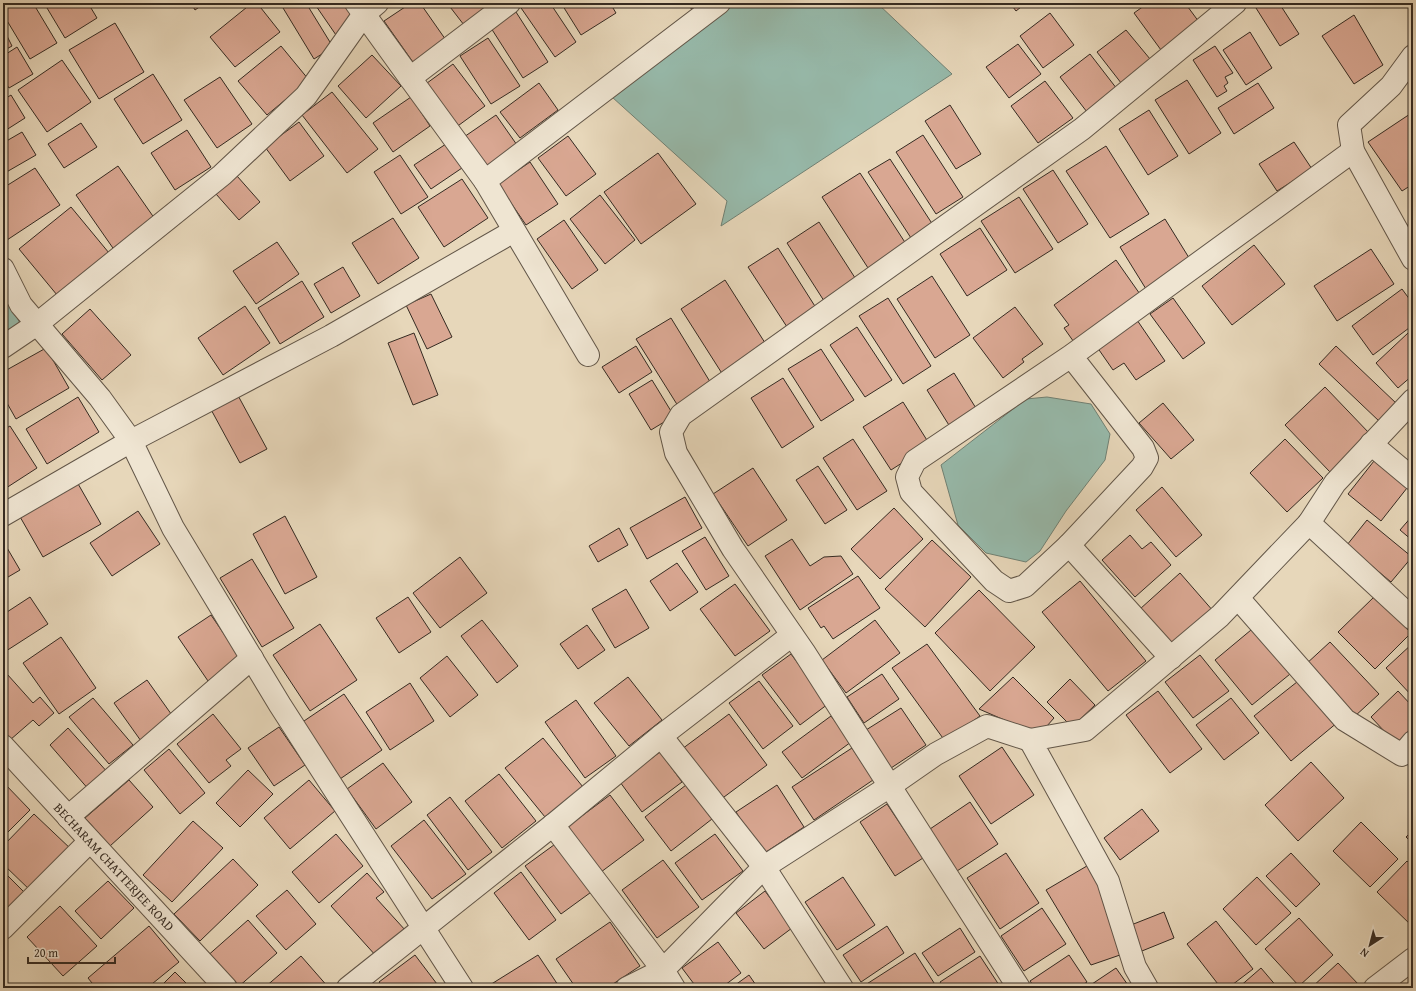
<svg xmlns="http://www.w3.org/2000/svg" width="1416" height="991" viewBox="0 0 1416 991" font-family="'Gentium Book Plus',serif">
<style>
.water{fill:#97baab;stroke:#708174}
.building{fill:#d9a792;stroke:#352b22}
.lines{fill:none;stroke-linecap:round;stroke-linejoin:round}
.street-casing{stroke:#625648;stroke-width:24}
.street{stroke:#efe5d2;stroke-width:22}
.labels{text-anchor:middle;dominant-baseline:central;stroke-width:3;stroke-linejoin:round;paint-order:stroke}
.street-label{font-size:13px;fill:#352b22;stroke:#efe5d2}
</style>
<rect width="100%" height="100%" fill="#e7d7ba"/>
<filter id="stains"><feTurbulence type="fractalNoise" baseFrequency=".005" numOctaves="4"/><feColorMatrix values="0 0 0 0 .2 0 0 0 0 .09 0 0 0 0 .02 0 0 0 .5 -.17"/></filter>
<radialGradient id="worn" r=".72"><stop offset=".6" stop-color="#630" stop-opacity="0"/><stop offset="1" stop-color="#630" stop-opacity=".3"/></radialGradient>
<g class="water">
<polygon points="734,3 877,3 952,74 721,226 727,201 612,97"/>
<polygon points="3,291 23,329 3,343"/>
<polygon points="1047,397 1091,404 1110,434 1105,460 1066,511 1040,551 1026,562 986,553 958,525 941,465 1026,399"/>
</g>
<g class="building">
<polygon points="3,3 33,3 57,43 30,59 3,14"/>
<polygon points="44,3 88,3 97,18 65,38"/>
<polygon points="191,3 205,3 195,10"/>
<polygon points="252,3 257,3 280,32 235,67 210,37"/>
<polygon points="280,3 306,3 333,47 314,59"/>
<polygon points="314,3 349,3 360,19 336,35"/>
<polygon points="411,3 420,3 448,43 415,65 384,21"/>
<polygon points="447,3 487,3 490,6 464,25"/>
<polygon points="521,3 550,3 576,42 555,57 519,5"/>
<polygon points="561,3 610,3 616,13 581,35"/>
<polygon points="687,3 704,3 693,11"/>
<polygon points="1010,3 1026,3 1016,11"/>
<polygon points="1148,3 1185,3 1199,22 1161,50 1134,13"/>
<polygon points="1264,3 1279,3 1299,34 1280,46 1256,8"/>
<polygon points="516,12 548,62 523,78 491,28"/>
<polygon points="1050,13 1074,45 1043,68 1020,36"/>
<polygon points="1354,15 1383,65 1354,84 1322,36"/>
<polygon points="115,23 144,72 99,99 69,50"/>
<polygon points="3,28 12,46 3,51"/>
<polygon points="1126,30 1155,65 1125,88 1097,52"/>
<polygon points="1250,32 1272,68 1246,85 1223,50"/>
<polygon points="488,38 520,86 491,104 460,56"/>
<polygon points="1018,44 1041,74 1009,98 986,67"/>
<polygon points="281,46 309,80 267,115 238,81"/>
<polygon points="1215,46 1233,73 1225,77 1228,83 1224,86 1227,91 1217,97 1193,60"/>
<polygon points="17,47 33,74 9,88 3,79 3,56"/>
<polygon points="1090,54 1117,89 1087,112 1060,77"/>
<polygon points="372,55 401,86 366,118 338,86"/>
<polygon points="62,60 91,102 47,132 18,90"/>
<polygon points="453,64 485,106 455,128 423,86"/>
<polygon points="153,74 182,120 143,144 114,99"/>
<polygon points="220,77 252,124 217,148 184,100"/>
<polygon points="1187,80 1221,133 1189,154 1155,100"/>
<polygon points="1045,81 1073,118 1038,143 1011,106"/>
<polygon points="539,83 558,110 520,138 500,112"/>
<polygon points="1258,83 1274,108 1234,134 1218,108"/>
<polygon points="332,92 378,149 347,173 302,115"/>
<polygon points="11,95 25,118 3,132 3,100"/>
<polygon points="411,97 430,126 393,152 373,123"/>
<polygon points="950,105 981,154 956,169 925,121"/>
<polygon points="1149,110 1178,156 1148,175 1119,129"/>
<polygon points="1413,112 1413,184 1402,191 1368,142"/>
<polygon points="496,115 517,145 483,170 461,139"/>
<polygon points="299,122 324,156 290,181 265,147"/>
<polygon points="81,123 97,147 64,168 48,144"/>
<polygon points="187,130 211,167 175,190 151,153"/>
<polygon points="22,132 36,155 3,174 3,143"/>
<polygon points="923,135 963,197 936,214 896,152"/>
<polygon points="568,136 596,174 566,196 538,158"/>
<polygon points="1294,142 1312,169 1277,191 1259,164"/>
<polygon points="446,144 462,168 431,189 414,165"/>
<polygon points="1106,146 1149,214 1110,238 1066,171"/>
<polygon points="658,153 696,204 641,244 604,192"/>
<polygon points="400,155 428,197 401,214 374,172"/>
<polygon points="890,159 933,225 911,238 868,172"/>
<polygon points="530,162 558,204 526,225 498,184"/>
<polygon points="118,166 157,222 115,251 76,195"/>
<polygon points="35,168 60,205 7,240 3,234 3,188"/>
<polygon points="1053,170 1088,224 1058,243 1023,189"/>
<polygon points="860,173 908,247 870,271 822,197"/>
<polygon points="237,176 260,202 239,220 216,194"/>
<polygon points="462,179 488,218 444,247 418,207"/>
<polygon points="600,195 635,240 605,264 570,219"/>
<polygon points="1019,197 1053,249 1015,273 981,221"/>
<polygon points="71,207 114,259 62,301 19,249"/>
<polygon points="393,218 419,258 378,284 352,243"/>
<polygon points="1165,219 1191,261 1146,289 1120,247"/>
<polygon points="564,220 598,270 572,289 537,239"/>
<polygon points="819,222 859,284 826,304 787,243"/>
<polygon points="1413,222 1413,237 1406,226"/>
<polygon points="980,228 1007,270 967,296 940,254"/>
<polygon points="277,242 299,274 256,304 233,271"/>
<polygon points="1254,245 1285,284 1232,325 1202,286"/>
<polygon points="778,248 818,311 789,330 748,267"/>
<polygon points="1371,249 1394,284 1337,321 1314,286"/>
<polygon points="1116,260 1142,297 1076,345 1064,328 1069,325 1054,305"/>
<polygon points="343,267 360,296 331,313 314,284"/>
<polygon points="932,276 970,335 935,358 897,299"/>
<polygon points="725,280 767,346 723,375 681,309"/>
<polygon points="302,281 324,317 280,344 258,308"/>
<polygon points="1402,289 1413,304 1413,325 1373,355 1352,326"/>
<polygon points="431,294 452,337 427,349 406,305"/>
<polygon points="888,298 931,366 903,384 859,316"/>
<polygon points="1173,298 1205,343 1183,359 1150,314"/>
<polygon points="245,306 270,343 223,375 198,338"/>
<polygon points="1015,307 1043,344 1022,359 1024,362 1003,378 973,338"/>
<polygon points="90,309 131,355 102,380 62,334"/>
<polygon points="671,318 712,385 678,406 636,339"/>
<polygon points="1137,320 1165,361 1136,380 1124,363 1113,370 1097,347"/>
<polygon points="857,327 892,380 865,397 830,345"/>
<polygon points="414,333 438,395 413,405 388,343"/>
<polygon points="1408,333 1413,338 1413,375 1398,388 1376,363"/>
<polygon points="636,346 652,372 619,393 602,367"/>
<polygon points="1336,346 1397,404 1380,422 1319,364"/>
<polygon points="46,348 69,388 16,419 3,396 3,372"/>
<polygon points="821,349 854,400 821,421 788,369"/>
<polygon points="954,373 979,413 952,430 927,390"/>
<polygon points="783,378 814,427 782,448 751,398"/>
<polygon points="652,380 674,416 651,430 629,394"/>
<polygon points="1325,387 1370,434 1330,472 1285,425"/>
<polygon points="235,390 267,449 240,463 208,404"/>
<polygon points="78,397 99,432 47,464 26,429"/>
<polygon points="903,402 930,445 891,470 863,427"/>
<polygon points="1163,403 1194,440 1171,459 1139,423"/>
<polygon points="10,426 37,468 3,490 3,430"/>
<polygon points="853,439 887,491 857,510 823,458"/>
<polygon points="1285,439 1323,478 1287,512 1250,473"/>
<polygon points="1374,461 1407,488 1381,521 1348,494"/>
<polygon points="818,466 847,510 825,524 796,480"/>
<polygon points="753,468 787,520 748,546 713,494"/>
<polygon points="77,482 101,524 43,557 19,515"/>
<polygon points="1162,487 1202,535 1176,557 1136,510"/>
<polygon points="685,497 702,528 647,559 630,528"/>
<polygon points="894,508 923,539 880,579 851,549"/>
<polygon points="138,511 160,544 112,576 90,543"/>
<polygon points="1413,515 1413,541 1400,530"/>
<polygon points="285,516 317,577 285,594 253,534"/>
<polygon points="1367,520 1412,557 1391,582 1347,545"/>
<polygon points="619,528 628,545 598,562 589,546"/>
<polygon points="1130,535 1142,549 1151,542 1171,565 1135,597 1102,560"/>
<polygon points="705,537 729,576 706,590 682,551"/>
<polygon points="792,539 810,566 824,557 841,556 853,574 800,610 765,556"/>
<polygon points="932,540 971,577 925,627 885,589"/>
<polygon points="3,541 20,570 3,580"/>
<polygon points="460,557 487,593 440,628 413,593"/>
<polygon points="252,559 294,628 262,647 220,578"/>
<polygon points="677,563 698,592 670,611 650,581"/>
<polygon points="1180,573 1214,612 1173,647 1140,609"/>
<polygon points="858,576 880,608 833,639 824,626 821,628 808,608"/>
<polygon points="1080,581 1146,661 1108,691 1042,612"/>
<polygon points="735,584 770,631 735,656 700,609"/>
<polygon points="626,589 649,628 615,648 592,609"/>
<polygon points="979,590 1035,647 990,691 935,633"/>
<polygon points="1375,596 1411,633 1375,669 1338,632"/>
<polygon points="30,597 48,624 3,653 3,606 7,612"/>
<polygon points="408,597 431,632 399,653 376,618"/>
<polygon points="211,615 241,659 208,681 178,637"/>
<polygon points="482,620 518,666 497,683 461,636"/>
<polygon points="875,620 900,653 846,693 822,660"/>
<polygon points="320,624 357,680 310,711 273,655"/>
<polygon points="587,625 605,650 578,669 560,644"/>
<polygon points="1257,625 1295,670 1252,705 1215,660"/>
<polygon points="61,637 96,688 59,714 23,663"/>
<polygon points="1330,642 1379,694 1354,717 1305,665"/>
<polygon points="1413,643 1413,697 1386,668"/>
<polygon points="927,644 980,716 945,741 892,668"/>
<polygon points="791,654 828,704 800,725 762,675"/>
<polygon points="1200,655 1229,691 1193,718 1165,682"/>
<polygon points="447,656 478,695 450,717 420,678"/>
<polygon points="7,674 33,703 40,697 54,713 39,726 33,720 10,740 3,733 3,677"/>
<polygon points="882,674 899,699 864,723 847,697"/>
<polygon points="628,677 662,720 629,746 594,703"/>
<polygon points="1013,677 1054,718 1039,735 979,709"/>
<polygon points="1302,678 1338,722 1291,761 1254,716"/>
<polygon points="1070,679 1095,705 1072,727 1047,702"/>
<polygon points="147,680 174,718 141,741 114,703"/>
<polygon points="759,681 793,726 763,749 729,703"/>
<polygon points="410,683 434,721 390,750 366,712"/>
<polygon points="1158,691 1202,749 1170,773 1126,715"/>
<polygon points="1398,691 1413,707 1413,734 1399,747 1371,717"/>
<polygon points="344,694 382,750 340,779 301,723"/>
<polygon points="93,698 133,745 109,764 69,717"/>
<polygon points="1231,698 1259,733 1224,760 1196,725"/>
<polygon points="576,700 616,756 585,778 545,722"/>
<polygon points="901,708 926,745 891,768 866,730"/>
<polygon points="213,714 241,749 226,760 231,766 209,783 177,744"/>
<polygon points="729,714 767,765 720,800 682,749"/>
<polygon points="831,716 851,742 802,778 782,752"/>
<polygon points="279,727 305,765 274,786 248,748"/>
<polygon points="68,728 109,774 90,791 50,745"/>
<polygon points="543,738 583,787 545,817 505,768"/>
<polygon points="1002,747 1034,795 991,824 959,776"/>
<polygon points="852,748 873,780 814,820 792,787"/>
<polygon points="169,749 205,793 180,814 144,770"/>
<polygon points="660,752 682,782 642,812 620,782"/>
<polygon points="1311,762 1344,798 1298,841 1265,805"/>
<polygon points="383,763 412,802 376,829 347,789"/>
<polygon points="248,770 273,794 240,827 216,803"/>
<polygon points="499,774 536,821 502,848 465,801"/>
<polygon points="129,780 153,807 110,846 85,818"/>
<polygon points="309,780 335,811 290,849 264,818"/>
<polygon points="3,782 30,810 3,837"/>
<polygon points="686,785 712,819 671,851 645,817"/>
<polygon points="777,785 804,827 763,854 736,812"/>
<polygon points="610,795 644,840 601,872 567,827"/>
<polygon points="450,797 492,852 468,870 427,815"/>
<polygon points="970,802 998,844 957,871 930,829"/>
<polygon points="887,804 923,858 895,876 860,822"/>
<polygon points="1142,809 1159,831 1120,860 1104,838"/>
<polygon points="34,814 73,851 33,893 3,864 3,846"/>
<polygon points="424,820 466,874 432,899 391,846"/>
<polygon points="193,821 223,848 172,902 143,875"/>
<polygon points="1361,822 1398,859 1370,887 1333,851"/>
<polygon points="1413,830 1413,844 1406,837"/>
<polygon points="336,834 363,866 319,903 292,872"/>
<polygon points="715,834 743,871 702,900 675,863"/>
<polygon points="558,842 594,890 561,914 525,866"/>
<polygon points="1006,853 1039,903 1000,929 967,878"/>
<polygon points="1291,853 1320,884 1296,907 1266,876"/>
<polygon points="233,859 258,885 200,941 174,914"/>
<polygon points="663,860 699,907 657,938 622,890"/>
<polygon points="1407,861 1413,867 1413,927 1377,892"/>
<polygon points="1092,863 1120,955 1091,965 1046,890"/>
<polygon points="3,871 26,894 6,913 3,909"/>
<polygon points="521,872 556,920 529,940 494,893"/>
<polygon points="367,873 384,892 376,898 406,931 377,957 331,906"/>
<polygon points="843,877 875,925 837,950 805,902"/>
<polygon points="1257,877 1291,913 1256,945 1223,909"/>
<polygon points="108,881 134,908 101,939 75,911"/>
<polygon points="287,890 316,924 286,950 256,916"/>
<polygon points="765,891 792,928 764,949 736,913"/>
<polygon points="60,906 97,946 63,976 27,937"/>
<polygon points="1042,908 1066,944 1024,971 1001,936"/>
<polygon points="1164,912 1174,938 1137,953 1126,927"/>
<polygon points="1299,918 1333,955 1299,986 1265,949"/>
<polygon points="248,920 277,953 237,988 232,988 205,958"/>
<polygon points="1216,921 1253,969 1228,988 1221,988 1187,944"/>
<polygon points="610,922 640,966 607,988 576,988 556,959"/>
<polygon points="149,926 179,962 147,988 96,988 88,978"/>
<polygon points="887,926 904,953 861,982 843,955"/>
<polygon points="960,928 975,952 938,976 922,953"/>
<polygon points="718,942 741,973 721,988 697,988 682,968"/>
<polygon points="915,953 936,986 934,988 862,987"/>
<polygon points="415,955 440,988 383,988 379,982"/>
<polygon points="538,955 560,988 485,988"/>
<polygon points="1069,955 1087,982 1078,988 1035,988 1030,981"/>
<polygon points="301,956 329,988 264,988"/>
<polygon points="980,956 999,985 994,988 944,988 940,982"/>
<polygon points="1338,963 1360,986 1357,988 1311,988"/>
<polygon points="1116,968 1130,988 1090,988 1089,986"/>
<polygon points="1261,968 1278,988 1238,988"/>
<polygon points="175,972 191,988 159,988"/>
<polygon points="749,975 758,988 731,988"/>
</g>
<g class="lines">
<defs>
<g id="street">
<polyline points="356,3 410,78"/>
<polyline points="1413,56 1391,86 1349,125 1353,151 1413,259"/>
<polyline points="485,181 410,78 509,3"/>
<polyline points="3,269 21,305 100,398 131,441 173,528 280,705 462,988"/>
<polyline points="3,347 37,324 222,175 306,96 364,14 377,3"/>
<polyline points="588,355 485,181 719,3"/>
<polyline points="1071,356 1143,448 1147,458 1142,467 1069,545 1025,586 1009,591 994,581 911,492 907,477 915,461 1071,356 1353,151"/>
<polyline points="1371,444 1413,479"/>
<polyline points="3,515 131,441 331,336 514,231"/>
<polyline points="1309,523 1413,619"/>
<polyline points="1069,545 1171,658"/>
<polyline points="1238,598 1345,720 1402,755 1413,742"/>
<polyline points="661,736 792,635"/>
<polyline points="3,746 226,988"/>
<polyline points="68,817 252,658"/>
<polyline points="553,825 663,970 627,988"/>
<polyline points="3,928 90,841"/>
<polyline points="348,988 553,825 661,736 764,867 842,988"/>
<polyline points="674,988 663,970 764,867 890,786 936,754 987,726 1030,740"/>
<polyline points="1019,988 804,652 733,549 676,453 671,432 681,415 1082,129 1235,3"/>
<polyline points="1147,988 1135,967 1108,881 1030,740 1085,730 1220,616 1309,523 1335,483 1413,400"/>
<polyline points="1375,988 1413,959"/>
</g>
</defs>
<use href="#street" class="street-casing"/>
<use href="#street" class="street"/>
</g>
<g class="labels">
<g class="street-label">
<text transform="translate(114 867) rotate(47)">BECHARAM CHATTERJEE ROAD</text>
</g>
</g>
<rect width="1416" height="991" fill="none" stroke="#e7d7ba" stroke-width="16"/>
<rect x="4" y="4" width="1408" height="983" fill="none" stroke="#352b22" stroke-width="2"/>
<rect x="8" y="8" width="1400" height="975" fill="none" stroke="#352b22"/>
<g transform="translate(1370 945) rotate(216)" stroke="#efe5d2" stroke-width="3" paint-order="stroke">
<path d="M0-3L7 15L0 10L-7 15Z" fill="#352b22"/>
<text y="-6" font-size="11" font-weight="bold" text-anchor="middle" fill="#352b22">N</text>
</g>
<path d="M28 957v6h87v-6" fill="none" stroke="#352b22" stroke-width="2"/>
<text x="34" y="957" font-size="12" fill="#352b22" stroke="#efe5d2" stroke-width="3" paint-order="stroke">20 m</text>
<rect width="100%" height="100%" filter="url(#stains)"/>
<rect width="100%" height="100%" fill="url(#worn)"/>
</svg>
